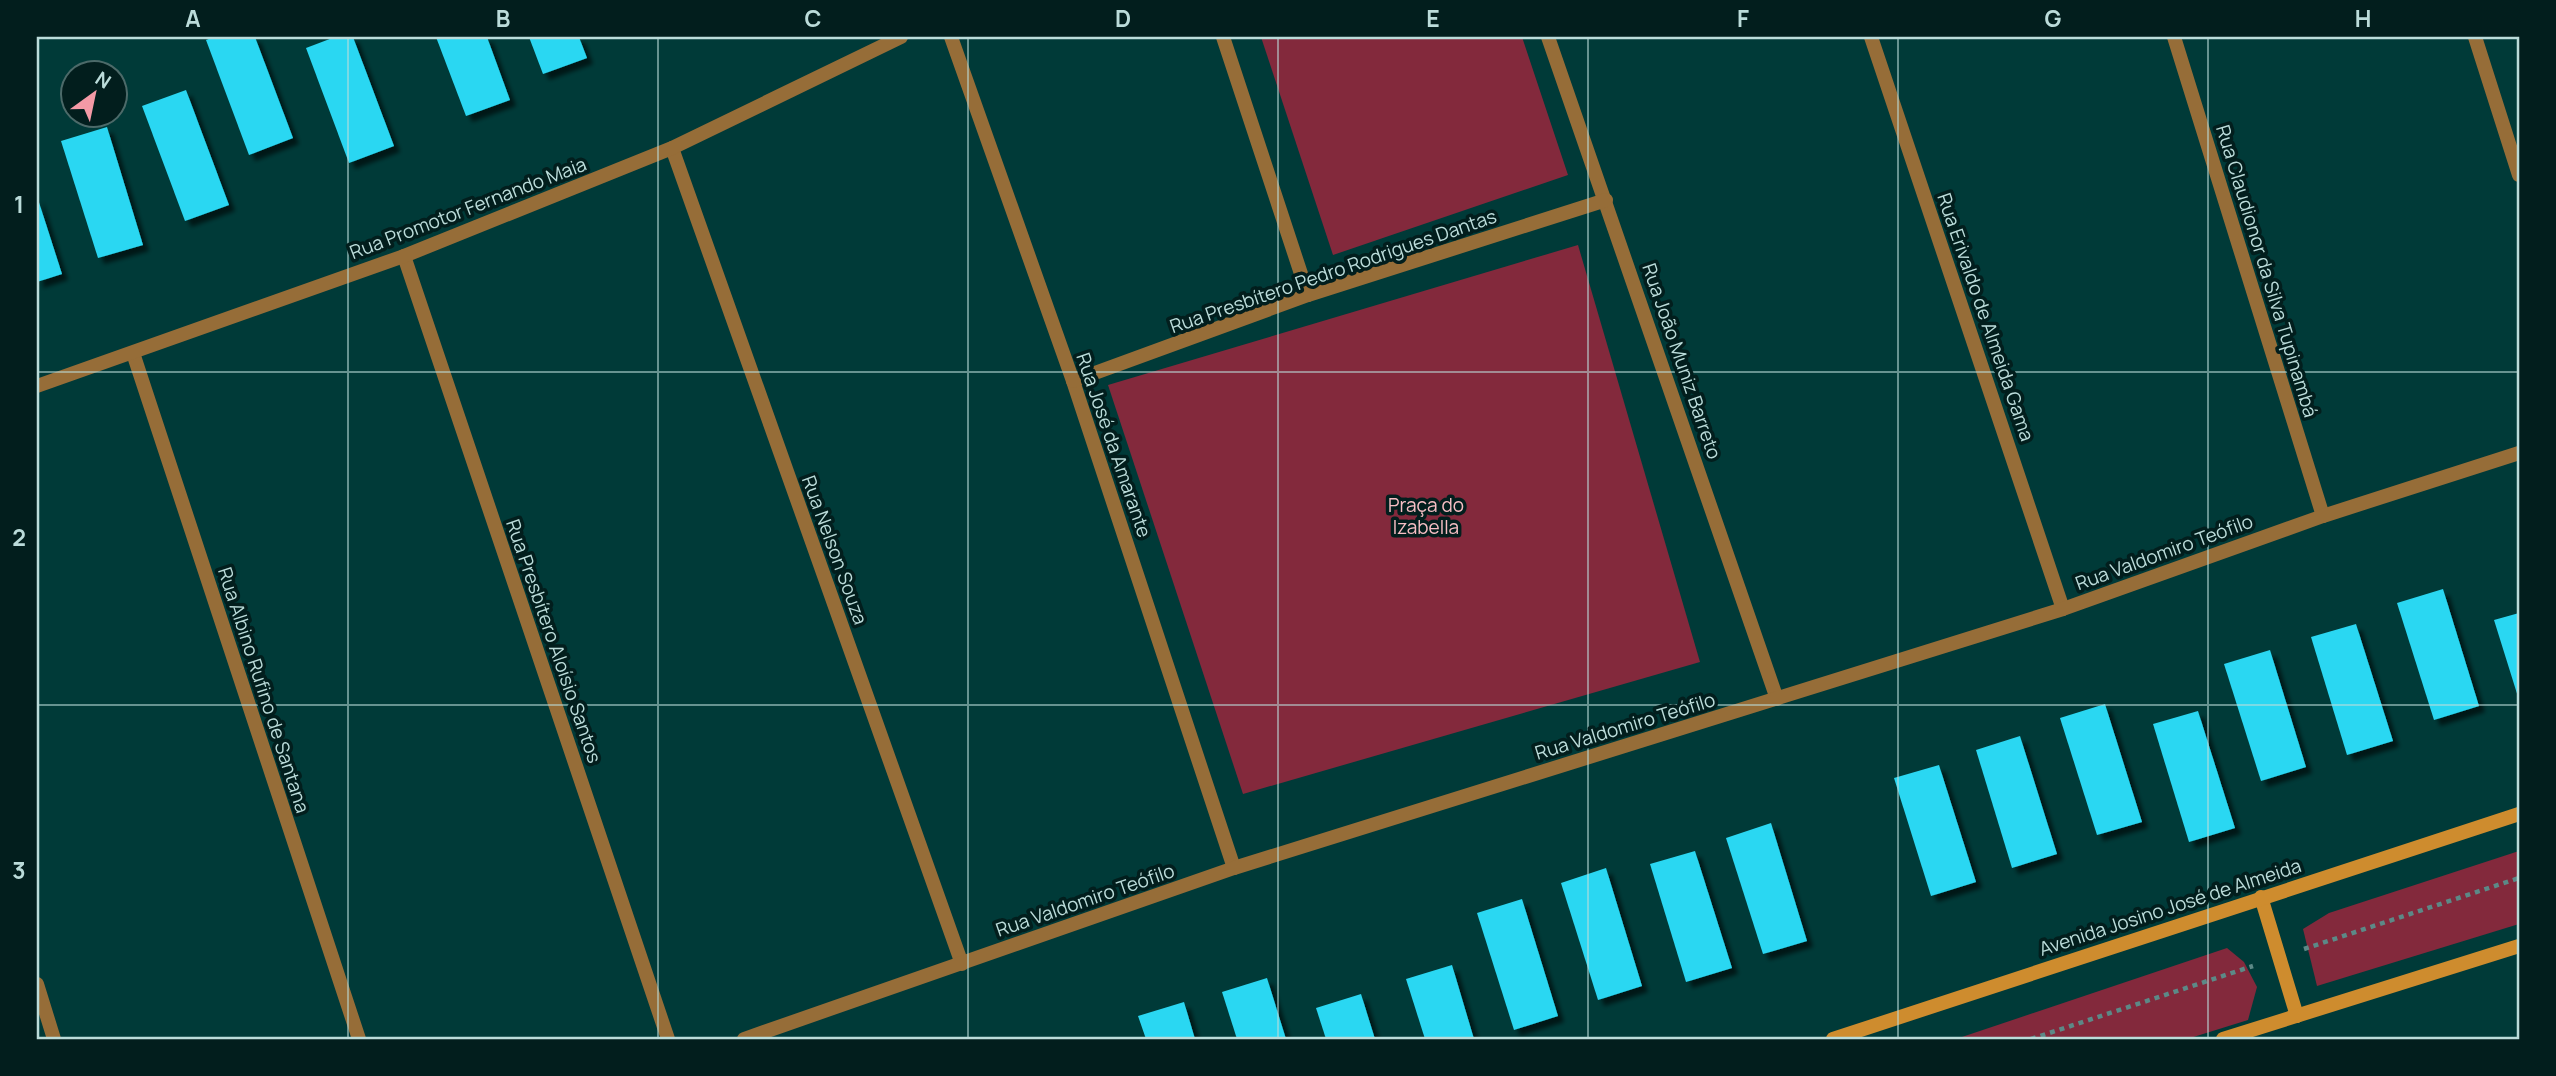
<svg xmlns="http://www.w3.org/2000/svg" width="2556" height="1076" viewBox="0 0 2556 1076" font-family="Manrope,sans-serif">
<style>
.green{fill:#83293c}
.building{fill:#2bd7f2;filter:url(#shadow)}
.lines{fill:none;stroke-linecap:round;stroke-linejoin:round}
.path{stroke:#5c8987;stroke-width:4.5;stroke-dasharray:5 5;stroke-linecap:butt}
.street{stroke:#966d38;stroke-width:14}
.secondary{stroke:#ce8c2e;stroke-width:14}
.grid{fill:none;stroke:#bbdcda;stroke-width:2;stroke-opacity:0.55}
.labels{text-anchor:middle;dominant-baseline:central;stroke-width:7;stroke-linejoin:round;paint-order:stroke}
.street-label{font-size:19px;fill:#bbdcda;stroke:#021e1d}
.park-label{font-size:19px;fill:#f7bec4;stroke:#021e1d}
.neatline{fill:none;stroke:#bbdcda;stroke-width:2.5}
.grid-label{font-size:23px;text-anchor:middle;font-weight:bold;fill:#bbdcda}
</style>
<defs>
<filter id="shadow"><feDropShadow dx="6" dy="6" stdDeviation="2" flood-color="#0009"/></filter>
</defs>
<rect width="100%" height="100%" fill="#003a38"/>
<g class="green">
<polygon points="1261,37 1522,37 1568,175 1333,255"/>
<polygon points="1578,245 1700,662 1243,794 1108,385"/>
<polygon points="2519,851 2519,924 2317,986 2303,929 2329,913"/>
<polygon points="2227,948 2244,962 2257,987 2248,1020 2187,1039 1956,1039"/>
</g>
<g class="building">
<polygon points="214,37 255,37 293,138 249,155 206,40"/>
<polygon points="335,37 353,37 394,146 349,163 306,48"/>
<polygon points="436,37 487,37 510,100 466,116"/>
<polygon points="529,37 579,37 587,58 543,74"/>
<polygon points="186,90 229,205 185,221 142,106"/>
<polygon points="107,127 143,245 98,258 61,141"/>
<polygon points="37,196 62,274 37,282"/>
<polygon points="2443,589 2479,706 2434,720 2397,603"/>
<polygon points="2519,613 2519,700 2494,620"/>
<polygon points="2356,624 2393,741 2347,755 2311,637"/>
<polygon points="2270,650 2306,767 2261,781 2224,664"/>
<polygon points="2105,704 2142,822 2097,835 2060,718"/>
<polygon points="2198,711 2235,828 2189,842 2153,724"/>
<polygon points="2020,736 2057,854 2012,868 1976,750"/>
<polygon points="1939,765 1976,882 1931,896 1894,778"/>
<polygon points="1771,823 1807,941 1763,954 1726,838"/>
<polygon points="1695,851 1732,968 1686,982 1650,864"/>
<polygon points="1606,868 1642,986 1598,1000 1561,883"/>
<polygon points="1522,899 1558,1016 1514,1030 1477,913"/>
<polygon points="1452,965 1474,1039 1425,1039 1406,979"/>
<polygon points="1267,978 1286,1039 1237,1039 1222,992"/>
<polygon points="1361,994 1375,1039 1326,1039 1316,1008"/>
<polygon points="1184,1002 1195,1039 1146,1039 1138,1016"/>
</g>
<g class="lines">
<g class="path">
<polyline points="2304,949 2519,878"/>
<polyline points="2031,1039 2253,966"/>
</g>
<g class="street">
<polyline points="951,37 1073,381 1234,868"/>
<polyline points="1223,37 1308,295"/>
<polyline points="1548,37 1777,699"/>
<polyline points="1871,37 2063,609"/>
<polyline points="2174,37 2323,516"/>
<polyline points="2475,37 2519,175"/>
<polyline points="672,148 962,964"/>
<polyline points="404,256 668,1039"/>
<polyline points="133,353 359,1039"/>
<polyline points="1073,381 1308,295 1606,200"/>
<polyline points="37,386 404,256 672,148 901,37"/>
<polyline points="37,984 54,1039"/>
<polyline points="744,1039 1234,868 2063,609 2323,516 2519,453"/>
</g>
<g class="secondary">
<polyline points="2261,897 2297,1016"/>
<polyline points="1833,1039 2519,814"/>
<polyline points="2223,1039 2519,946"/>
</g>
</g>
<path class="grid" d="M348,37V1039M658,37V1039M968,37V1039M1278,37V1039M1588,37V1039M1898,37V1039M2208,37V1039M37,372H2519M37,705H2519"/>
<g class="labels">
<g class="street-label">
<text transform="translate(468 208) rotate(-21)">Rua Promotor Fernando Maia</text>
<text transform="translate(1333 271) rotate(-19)">Rua Presbítero Pedro Rodrigues Dantas</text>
<text transform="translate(2267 271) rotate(73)">Rua Claudionor da Silva Tupinambá</text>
<text transform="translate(1986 317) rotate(71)">Rua Erivaldo de Almeida Gama</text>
<text transform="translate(1682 361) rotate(71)">Rua João Muniz Barreto</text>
<text transform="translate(1114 445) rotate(71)">Rua José da Amarante</text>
<text transform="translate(835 550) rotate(70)">Rua Nelson Souza</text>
<text transform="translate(2164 552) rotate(-20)">Rua Valdomiro Teófilo</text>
<text transform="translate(554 641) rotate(71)">Rua Presbítero Aloísio Santos</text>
<text transform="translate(264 690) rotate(72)">Rua Albino Rufino de Santana</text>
<text transform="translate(1625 726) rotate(-17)">Rua Valdomiro Teófilo</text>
<text transform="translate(1085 900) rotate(-19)">Rua Valdomiro Teófilo</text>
<text transform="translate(2170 907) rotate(-18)">Avenida Josino José de Almeida</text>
</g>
<g class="park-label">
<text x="1426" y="505">Praça do<tspan x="1426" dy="22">Izabella</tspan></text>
</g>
</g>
<rect width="2556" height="1076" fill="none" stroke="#021e1d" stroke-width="77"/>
<g transform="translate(94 94) rotate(33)"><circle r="33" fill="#021e1d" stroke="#4c6a69" stroke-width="2"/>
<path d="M0-5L12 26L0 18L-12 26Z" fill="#f49aa6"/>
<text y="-10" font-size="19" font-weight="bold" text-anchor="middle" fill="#bbdcda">N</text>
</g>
<rect x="38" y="38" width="2480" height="1000" class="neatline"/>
<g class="grid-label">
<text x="193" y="27">A</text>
<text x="503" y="27">B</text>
<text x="813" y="27">C</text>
<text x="1123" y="27">D</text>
<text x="1433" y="27">E</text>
<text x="1743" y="27">F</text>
<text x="2053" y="27">G</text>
<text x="2363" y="27">H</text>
<text x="19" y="213">1</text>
<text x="19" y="546">2</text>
<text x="19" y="879">3</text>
</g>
</svg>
